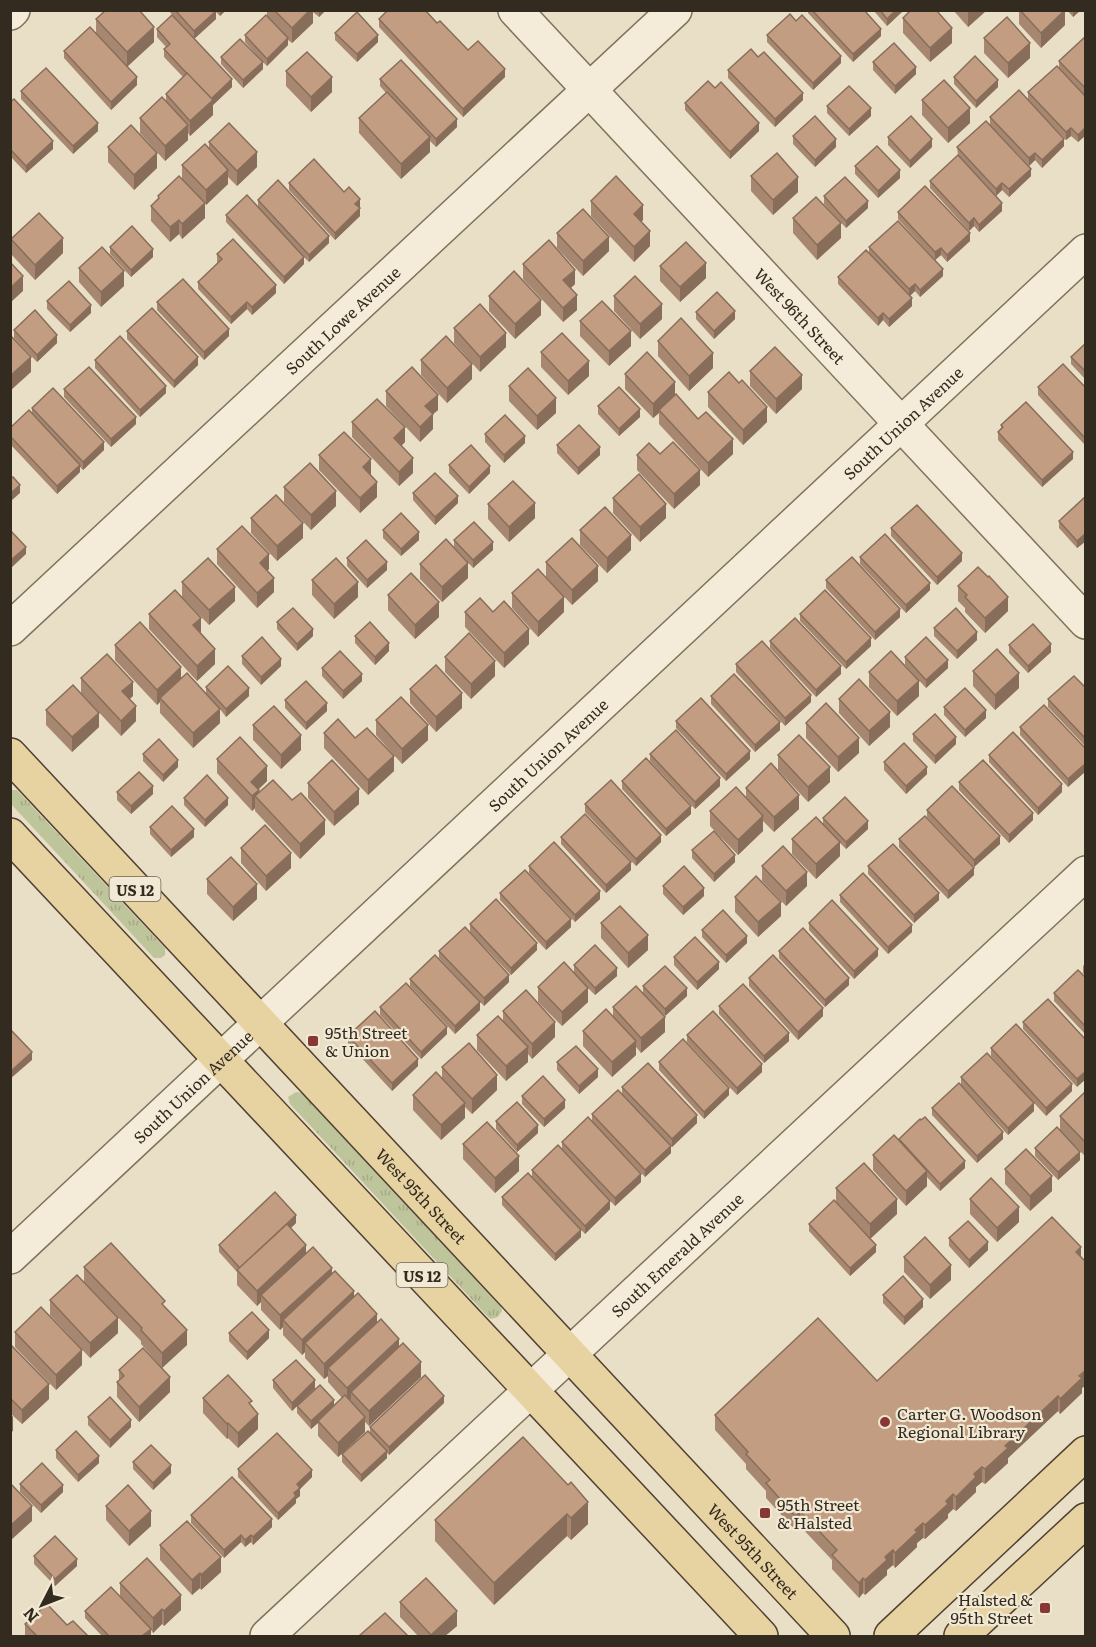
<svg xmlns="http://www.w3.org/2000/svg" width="1096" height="1647" viewBox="0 0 1096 1647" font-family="Literata,serif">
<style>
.grass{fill:url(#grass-tufts)}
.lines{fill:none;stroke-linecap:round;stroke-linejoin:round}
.minor-casing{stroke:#81725e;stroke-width:36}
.major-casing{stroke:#504032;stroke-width:36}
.minor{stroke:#f4ecd8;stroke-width:33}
.major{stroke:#e7d3a2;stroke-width:33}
.wall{fill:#a7876f}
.shaded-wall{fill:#886e5a}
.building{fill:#c29d81;stroke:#886e5a;stroke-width:1.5}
.poi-dot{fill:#893736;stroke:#f1e9d4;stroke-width:2}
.labels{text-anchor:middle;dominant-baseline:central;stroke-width:4.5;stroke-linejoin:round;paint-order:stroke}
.shield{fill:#f1e9d4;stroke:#6c6356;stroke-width:1.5}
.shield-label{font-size:15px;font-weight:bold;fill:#332a20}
.street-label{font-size:16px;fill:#332a20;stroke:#f1e9d4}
.poi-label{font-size:16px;fill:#332a20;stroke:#f1e9d4;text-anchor:start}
</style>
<defs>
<pattern id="grass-tufts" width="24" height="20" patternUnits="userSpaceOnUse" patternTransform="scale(1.5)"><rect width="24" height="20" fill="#bfc59b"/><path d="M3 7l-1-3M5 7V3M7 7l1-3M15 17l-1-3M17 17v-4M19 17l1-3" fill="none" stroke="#a5a985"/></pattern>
</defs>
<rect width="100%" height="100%" fill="#e8dfc6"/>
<g class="grass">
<polygon points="11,790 17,790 165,948 165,955 161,958 154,958 11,804"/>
<polygon points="296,1092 302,1093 501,1306 502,1311 498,1317 491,1319 489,1318 290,1104 288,1097"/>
</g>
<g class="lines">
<defs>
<g id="minor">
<path id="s1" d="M515,10L1086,622"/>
<polyline points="10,13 13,10"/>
<path id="s2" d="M10,629L675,10"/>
<path id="s3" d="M10,1257L1086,251"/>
<path id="s4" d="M267,1636C539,1382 813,1128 1086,873"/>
</g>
<g id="major">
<path id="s5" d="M10,755L833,1636"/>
<polyline points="10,835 761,1636"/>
<polyline points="891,1636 1086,1453"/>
<polyline points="961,1636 1086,1520"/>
</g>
</defs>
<use href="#minor" class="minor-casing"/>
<use href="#major" class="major-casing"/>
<use href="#minor" class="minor"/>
<use href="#major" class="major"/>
</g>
<g class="wall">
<polygon points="168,10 226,10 220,16 216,12 216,19 194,39"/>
<polygon points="267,10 326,10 319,17 313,12 313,23 292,43 288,40 288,45 267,66 263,62 263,69 243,88 221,64 221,57 262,61 245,42 245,35 267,15"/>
<polygon points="808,10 864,10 881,36 853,62 808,13"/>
<polygon points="873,10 904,10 887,26"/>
<polygon points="953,10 987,10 968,27"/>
<polygon points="1019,10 1065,10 1065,25 1041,48 1019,24"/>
<polygon points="1067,10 1081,10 1073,17"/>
<polygon points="903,18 952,43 930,62 903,33"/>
<polygon points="96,19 154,42 127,66 137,85 111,110 64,58 64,51 96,34"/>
<polygon points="379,19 437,23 468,50 505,77 463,117 379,27"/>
<polygon points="796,21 841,63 813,90 767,42 767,35"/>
<polygon points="157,29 232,87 213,105 213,115 190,136 188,133 188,140 165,161 140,133 140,118 166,101 166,94 183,77 164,57 164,49 166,47 157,37"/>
<polygon points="335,33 378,42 357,62 335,40"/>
<polygon points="1086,36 1086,135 1078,142 1071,136 1066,140 1028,100 1028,92 1059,68 1059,61"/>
<polygon points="984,38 1030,58 1008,78 984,53"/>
<polygon points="758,57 803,100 775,127 728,78 728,70"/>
<polygon points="873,62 916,74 895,94 873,70"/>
<polygon points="286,71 332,92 311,112 286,86"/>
<polygon points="954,77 998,87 976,108 954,84"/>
<polygon points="380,79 457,127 436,147 430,141 430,152 401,179 359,133 359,118 386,93 380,86"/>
<polygon points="715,88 759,131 730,159 685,110 685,103"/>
<polygon points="21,91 98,131 73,154 21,99"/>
<polygon points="922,100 970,123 948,143 922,115"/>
<polygon points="10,102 53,149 26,173 10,156"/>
<polygon points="827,106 871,116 849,136 827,113"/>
<polygon points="990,117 1064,146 1042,168 1035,160 1029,166 996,131 1031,176 1009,197 1002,190 996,196 1002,211 979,232 974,226 969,231 930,188 930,181 958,155 957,147 990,125"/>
<polygon points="793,136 836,147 815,167 793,144"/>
<polygon points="888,137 932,147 910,168 888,145"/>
<polygon points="209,142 257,167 237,186 228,177 228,184 206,205 205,203 205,218 182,239 179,234 170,242 151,221 151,206 158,200 158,196 182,179 182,165 209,149"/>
<polygon points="108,147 157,168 134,190 108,162"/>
<polygon points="855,166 900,178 878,198 855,174"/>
<polygon points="751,176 798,192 773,215 751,191"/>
<polygon points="289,183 344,192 360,207 360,216 335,240 289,190"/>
<polygon points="824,196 868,208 846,228 824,204"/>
<polygon points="258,200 329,243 309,262 304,257 304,264 284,284 226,222 226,215 258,206"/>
<polygon points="591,201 643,220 641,222 650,246 634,262 591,216"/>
<polygon points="898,212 970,241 947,262 941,255 935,260 898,219"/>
<polygon points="793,218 841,238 817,260 793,233"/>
<polygon points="557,233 609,251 583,276 557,248"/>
<polygon points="11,239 63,253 35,280 11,254"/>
<polygon points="110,247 153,257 131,277 110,254"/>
<polygon points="869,247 943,276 920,297 915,291 909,296 912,306 889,327 883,320 878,326 838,284 838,277 869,253"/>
<polygon points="217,254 276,293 252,315 247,309 231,324 198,289 198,282 218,263 217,262"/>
<polygon points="523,264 575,284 571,288 577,310 563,322 523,279"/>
<polygon points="660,266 706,278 680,302 660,281"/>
<polygon points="79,268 124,286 101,307 79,282"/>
<polygon points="489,296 541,315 515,339 489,311"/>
<polygon points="614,296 662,319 640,339 614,311"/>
<polygon points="47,301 91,313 70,332 47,309"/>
<polygon points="157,302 229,336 204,360 157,310"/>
<polygon points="696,312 735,319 714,339 696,319"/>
<polygon points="580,321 631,346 609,366 580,336"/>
<polygon points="454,328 506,347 480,372 454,343"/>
<polygon points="14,330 57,343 37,362 14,338"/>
<polygon points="127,331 198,365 174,388 127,339"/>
<polygon points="658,341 713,368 689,391 658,356"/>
<polygon points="1086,343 1086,380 1071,364 1071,357"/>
<polygon points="541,352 589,376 568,395 541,367"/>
<polygon points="95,360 166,393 140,417 95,368"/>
<polygon points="421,360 472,379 447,403 421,375"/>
<polygon points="750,371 802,389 776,414 750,386"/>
<polygon points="625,374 675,395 733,454 708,477 659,424 659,413 653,418 625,389"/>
<polygon points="509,386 556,413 537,430 509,401"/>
<polygon points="1038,387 1086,388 1086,443 1084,444 1038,395"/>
<polygon points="64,389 136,424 111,447 64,397"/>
<polygon points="386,391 438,410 433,414 433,429 420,442 386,406"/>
<polygon points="708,392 767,422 743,445 708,407"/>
<polygon points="598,406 640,417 619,436 598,414"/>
<polygon points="32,408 104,450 83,470 80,467 80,472 57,494 10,444 10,428 32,413"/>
<polygon points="352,422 405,442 401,446 413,473 399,486 352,437"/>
<polygon points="1001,425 1073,459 1042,487 998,440 998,432 1001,428"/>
<polygon points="485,434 525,443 504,463 485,442"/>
<polygon points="557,445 600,455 578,475 557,453"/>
<polygon points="660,454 700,485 674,509 637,470 637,455"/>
<polygon points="319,455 371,474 370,475 377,497 360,513 319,470"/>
<polygon points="449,465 490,473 469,494 449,473"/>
<polygon points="284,487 336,506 311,530 284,502"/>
<polygon points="413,493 458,503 435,525 413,500"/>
<polygon points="1086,496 1086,541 1077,548 1059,528 1059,521"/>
<polygon points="613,498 666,518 640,542 613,513"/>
<polygon points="488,504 535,518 509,542 488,519"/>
<polygon points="251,518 303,538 277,561 251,533"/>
<polygon points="891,528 962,561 937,585 891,536"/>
<polygon points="383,530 419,540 401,556 383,538"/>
<polygon points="580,530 631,550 607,573 580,545"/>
<polygon points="454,540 493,550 473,568 454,547"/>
<polygon points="217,549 269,569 267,571 274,592 257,608 217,564"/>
<polygon points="860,557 930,590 906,613 860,564"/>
<polygon points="347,558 387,570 367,588 347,566"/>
<polygon points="546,562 598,581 572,605 546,577"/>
<polygon points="420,564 468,578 442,602 420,579"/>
<polygon points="988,577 1008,611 985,633 965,612 965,608 958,601 958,586"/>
<polygon points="312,580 358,597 334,619 312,595"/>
<polygon points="826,580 900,617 875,640 826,588"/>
<polygon points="182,582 235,601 209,625 182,597"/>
<polygon points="512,593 564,612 538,637 512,608"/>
<polygon points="388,595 439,617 415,639 388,610"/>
<polygon points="465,612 529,644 504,668 465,627"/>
<polygon points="149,614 201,633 215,664 197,681 149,629"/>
<polygon points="800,614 871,646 846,669 800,621"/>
<polygon points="277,622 313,636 297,651 277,629"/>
<polygon points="934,628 977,640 957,659 934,636"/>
<polygon points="355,636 389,651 375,665 355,643"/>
<polygon points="770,641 841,674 816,697 770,648"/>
<polygon points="115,645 181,678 206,693 206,687 249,696 226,717 220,709 220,723 193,748 160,713 160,702 157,705 115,660"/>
<polygon points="1009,645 1051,652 1028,673 1009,653"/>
<polygon points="242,656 281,666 261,685 242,664"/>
<polygon points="445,657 495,676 471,699 445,672"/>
<polygon points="905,657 948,668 926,688 905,665"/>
<polygon points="736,664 811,702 785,726 736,672"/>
<polygon points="322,668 362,681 343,699 322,676"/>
<polygon points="973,671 1019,688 995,710 973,686"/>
<polygon points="869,672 919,696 897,716 869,687"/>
<polygon points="81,678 133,696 129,699 136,721 121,736 81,693"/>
<polygon points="1086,688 1086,747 1048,707 1048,699"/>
<polygon points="410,689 462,708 436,732 410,703"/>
<polygon points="711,696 780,730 755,752 711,704"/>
<polygon points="839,699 890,727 869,746 839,713"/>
<polygon points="285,700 327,711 306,730 285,708"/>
<polygon points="944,707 986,718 965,737 944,715"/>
<polygon points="46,710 99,727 72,752 46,725"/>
<polygon points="376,720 428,740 402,764 376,735"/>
<polygon points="676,721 750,759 726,781 676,728"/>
<polygon points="806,723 859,753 838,772 806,738"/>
<polygon points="253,725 301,750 281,769 253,740"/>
<polygon points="1020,727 1086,749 1086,771 1068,787 1020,735"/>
<polygon points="324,733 355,738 394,771 368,795 324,748"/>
<polygon points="913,734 956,744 935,764 913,741"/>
<polygon points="143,754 178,767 163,782 143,761"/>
<polygon points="650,754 720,786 695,809 650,761"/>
<polygon points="778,755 830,782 808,802 778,770"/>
<polygon points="989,755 1062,792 1038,815 989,762"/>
<polygon points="217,759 267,781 258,790 259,794 325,834 300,859 255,811 255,808 252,811 217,773"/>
<polygon points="884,762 927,774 906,794 884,770"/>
<polygon points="622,781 691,814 666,836 622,789"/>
<polygon points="959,782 1033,820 1009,843 959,790"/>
<polygon points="308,783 359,804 334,826 308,798"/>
<polygon points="746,788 799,809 774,832 763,821 763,831 738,855 710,826 710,811 746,798"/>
<polygon points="117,792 153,794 131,814 117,800"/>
<polygon points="184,798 228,805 205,827 184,805"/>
<polygon points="585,804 661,842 636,866 585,812"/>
<polygon points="927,810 1000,844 974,867 927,817"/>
<polygon points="823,818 868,829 846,849 840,843 840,856 816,879 792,854 792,839 823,824"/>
<polygon points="150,827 194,837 171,857 150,834"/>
<polygon points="561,837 631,870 606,893 561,844"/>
<polygon points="899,839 974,875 948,899 899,847"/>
<polygon points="241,848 291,868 266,891 241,863"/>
<polygon points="692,850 735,862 714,882 692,858"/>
<polygon points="529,866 600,899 575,922 529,873"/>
<polygon points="762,866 807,886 786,906 762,881"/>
<polygon points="868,866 939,900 914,923 868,874"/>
<polygon points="207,879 257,899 233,921 207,894"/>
<polygon points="663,886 704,896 683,915 663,894"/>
<polygon points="500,893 571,927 546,950 500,900"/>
<polygon points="840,895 912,932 888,954 840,902"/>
<polygon points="735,897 781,916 758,937 735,912"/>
<polygon points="601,923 648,950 628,968 601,938"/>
<polygon points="809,923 878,956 854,979 809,930"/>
<polygon points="470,924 537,950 511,975 470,932"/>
<polygon points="702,930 747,943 726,963 702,937"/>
<polygon points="439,951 509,982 484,1006 439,958"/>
<polygon points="779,951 849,985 825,1007 779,958"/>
<polygon points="674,957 719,969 697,990 674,965"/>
<polygon points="574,965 617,976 595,995 588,988 588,1002 562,1026 538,1002 538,987 574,972"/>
<polygon points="1083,965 1086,968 1086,976 1083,973"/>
<polygon points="749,978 823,1016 798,1040 749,986"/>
<polygon points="1086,978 1086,1035 1054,1001 1054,993"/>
<polygon points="410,979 480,1010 455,1034 410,986"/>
<polygon points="643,986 687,996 665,1016 643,994"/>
<polygon points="719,1006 789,1041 764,1063 719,1014"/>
<polygon points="380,1007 447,1034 421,1059 380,1015"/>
<polygon points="613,1007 665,1032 641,1053 636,1047 636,1055 612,1077 583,1046 583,1031 613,1016"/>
<polygon points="503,1011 555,1037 532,1059 528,1054 528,1062 506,1081 477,1050 477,1035 503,1020"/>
<polygon points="1023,1022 1086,1040 1077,1087 1023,1029"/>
<polygon points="687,1035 762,1072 737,1095 687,1042"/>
<polygon points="348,1036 418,1066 392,1091 348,1043"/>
<polygon points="991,1048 1072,1091 1046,1116 991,1056"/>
<polygon points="557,1062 598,1077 579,1094 557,1070"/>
<polygon points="659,1062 729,1095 704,1119 659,1070"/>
<polygon points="442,1067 497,1090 472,1114 465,1107 465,1118 441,1140 413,1110 413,1095 442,1079"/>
<polygon points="961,1077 1034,1111 1008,1135 961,1085"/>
<polygon points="622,1087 697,1123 672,1147 671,1146 671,1153 645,1177 592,1122 592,1114 622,1094"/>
<polygon points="1086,1094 1086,1157 1068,1139 1080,1160 1058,1180 1035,1156 1035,1148 1060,1131 1060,1116"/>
<polygon points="522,1096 565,1108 544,1127 522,1104"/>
<polygon points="932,1108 1003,1139 977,1163 932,1115"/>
<polygon points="496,1121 538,1133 517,1152 496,1129"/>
<polygon points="899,1139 965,1168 940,1191 927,1177 927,1186 906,1206 873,1170 873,1155 899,1140"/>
<polygon points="562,1142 641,1182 615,1206 562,1149"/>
<polygon points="463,1144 519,1171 495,1193 463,1159"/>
<polygon points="1005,1169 1052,1191 1030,1211 1005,1184"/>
<polygon points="532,1170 610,1209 585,1234 532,1177"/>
<polygon points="836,1188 897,1214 870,1239 876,1252 850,1276 809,1231 809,1224 836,1202"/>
<polygon points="502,1197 581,1237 555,1261 502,1205"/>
<polygon points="970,1199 1019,1222 997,1242 970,1214"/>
<polygon points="296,1223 291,1228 306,1253 332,1274 354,1297 399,1347 421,1377 369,1426 365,1422 365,1432 338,1457 318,1436 318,1423 311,1429 297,1413 297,1406 292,1411 273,1388 273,1380 315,1388 334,1405 342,1398 328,1382 328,1376 324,1379 305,1358 305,1352 302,1355 283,1335 283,1327 280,1330 261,1310 261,1302 257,1306 237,1285 237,1272 219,1252 219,1245"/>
<polygon points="949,1238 988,1250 969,1268 949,1246"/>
<polygon points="904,1257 951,1280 930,1299 904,1272"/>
<polygon points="1081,1257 1086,1262 1086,1385 1082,1388 1082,1393 1060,1414 1058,1411 1008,1458 1008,1463 985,1484 982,1482 976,1487 976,1492 956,1511 953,1509 948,1514 948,1518 925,1539 923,1538 917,1543 917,1547 895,1568 893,1565 887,1570 887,1575 865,1595 863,1593 859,1598 832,1569 832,1560 800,1526 795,1530 766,1498 766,1491 746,1469 746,1464 715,1430 715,1415 877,1381"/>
<polygon points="84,1267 165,1307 187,1345 162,1368 141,1344 141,1341 84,1282"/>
<polygon points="883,1295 923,1307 904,1325 883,1303"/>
<polygon points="50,1300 118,1333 90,1358 50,1315"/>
<polygon points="15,1332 82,1365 56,1390 15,1347"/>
<polygon points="229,1333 269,1338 247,1360 229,1341"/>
<polygon points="10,1344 49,1399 22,1424 10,1413"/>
<polygon points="119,1370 170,1392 139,1422 117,1397 117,1382 119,1381"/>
<polygon points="203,1398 252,1407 258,1429 238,1448 228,1438 227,1439 203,1413"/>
<polygon points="444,1403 389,1455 387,1453 387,1458 361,1482 342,1462 342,1454 370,1433 370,1427"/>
<polygon points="88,1417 131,1427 110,1448 88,1425"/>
<polygon points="523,1437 588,1524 571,1540 567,1536 494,1605 435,1541 435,1520"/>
<polygon points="56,1450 99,1463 78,1482 56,1458"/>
<polygon points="133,1462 171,1473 153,1490 133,1469"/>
<polygon points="238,1469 312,1477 300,1489 300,1496 296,1499 296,1503 278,1520 238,1477"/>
<polygon points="20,1484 63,1492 41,1513 20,1492"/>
<polygon points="106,1506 151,1526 129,1546 106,1520"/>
<polygon points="191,1515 272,1527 253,1545 251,1542 245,1547 241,1542 224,1558 191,1523"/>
<polygon points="160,1545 221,1572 201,1590 200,1588 192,1595 160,1560"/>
<polygon points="34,1556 77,1566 55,1586 34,1564"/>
<polygon points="120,1583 181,1610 164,1626 162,1624 153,1633 151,1630 150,1636 102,1636 85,1618 85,1611 120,1597"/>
<polygon points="400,1602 457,1626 445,1636 418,1636 400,1617"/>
<polygon points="25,1624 67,1625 88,1636 25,1636"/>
</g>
<g class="shaded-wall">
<polygon points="220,10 226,10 220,16"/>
<polygon points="310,10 313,10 313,23 292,43 292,28"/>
<polygon points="319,10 326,10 319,17"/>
<polygon points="896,10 904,10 887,26 887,19"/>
<polygon points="970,10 987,10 968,27 968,12"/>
<polygon points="1065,10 1065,25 1041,48 1041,33"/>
<polygon points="1073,10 1081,10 1073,17"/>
<polygon points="216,11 216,19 194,39 194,31"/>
<polygon points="154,27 154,42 127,67 127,52"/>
<polygon points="952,28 952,43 930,62 930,48"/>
<polygon points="881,29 881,36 853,62 853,54"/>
<polygon points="378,35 378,42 357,62 357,54"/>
<polygon points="288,38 288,45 267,66 267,59"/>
<polygon points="1030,43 1030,58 1008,78 1008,63"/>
<polygon points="841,56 841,63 813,90 813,83"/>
<polygon points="263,62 263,69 243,88 243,80"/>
<polygon points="916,67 916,74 895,94 895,86"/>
<polygon points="505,69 505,77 463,117 463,109"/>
<polygon points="137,77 137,85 111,110 111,102"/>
<polygon points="332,77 332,92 311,112 311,97"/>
<polygon points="232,79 232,87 213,105 213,115 190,136 190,121 211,99"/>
<polygon points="998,80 998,87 976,108 976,101"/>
<polygon points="803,93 803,100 775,127 775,119"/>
<polygon points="871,108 871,116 849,136 849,129"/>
<polygon points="970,108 970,123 948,143 948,128"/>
<polygon points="457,119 457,127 436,147 436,139"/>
<polygon points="98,123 98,131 73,154 73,146"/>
<polygon points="759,123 759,131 730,159 730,152"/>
<polygon points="188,125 188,140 165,161 165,146"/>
<polygon points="1086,127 1086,135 1078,142 1078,135"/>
<polygon points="1071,128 1071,136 1066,140 1066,132"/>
<polygon points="430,137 430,152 401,179 401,164"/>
<polygon points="836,139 836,147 815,167 815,160"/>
<polygon points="932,139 932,147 910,168 910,161"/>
<polygon points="1064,139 1064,146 1042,168 1042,160"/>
<polygon points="53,141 53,149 26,173 26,166"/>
<polygon points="257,152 257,167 237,186 237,171"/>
<polygon points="157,153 157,168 134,190 134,175"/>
<polygon points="1035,153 1035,160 1029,166 1029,158"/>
<polygon points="1031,169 1031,176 1009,197 1009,189"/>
<polygon points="228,170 228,184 206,205 206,190"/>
<polygon points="900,170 900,178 878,198 878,191"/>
<polygon points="798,177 798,192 773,215 773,200"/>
<polygon points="1002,183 1002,190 996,196 996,189"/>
<polygon points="360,199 360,207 355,212 355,204"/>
<polygon points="868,201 868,208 846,228 846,221"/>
<polygon points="205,203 205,218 182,239 182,224"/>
<polygon points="1002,203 1002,211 979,232 979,225"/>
<polygon points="643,205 643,220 634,229 634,214"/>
<polygon points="360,208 360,216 335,240 335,233"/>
<polygon points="974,218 974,226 969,231 969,223"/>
<polygon points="179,220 179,234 170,242 170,227"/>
<polygon points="841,223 841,238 817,260 817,245"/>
<polygon points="650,231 650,246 634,262 634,247"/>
<polygon points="970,233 970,241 947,262 947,255"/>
<polygon points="329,236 329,243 309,262 309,255"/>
<polygon points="609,237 609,251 583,276 583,261"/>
<polygon points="63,238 63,253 35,280 35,265"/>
<polygon points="941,248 941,255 935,260 935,252"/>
<polygon points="153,249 153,257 131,277 131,270"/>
<polygon points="304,257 304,264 284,284 284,277"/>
<polygon points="706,263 706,278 680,302 680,287"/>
<polygon points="943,269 943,276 920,297 920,290"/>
<polygon points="575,270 575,284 563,295 563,280"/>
<polygon points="124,271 124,286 101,307 101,292"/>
<polygon points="23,276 23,291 10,303 10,288"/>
<polygon points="915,284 915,291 909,297 909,289"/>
<polygon points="276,285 276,293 252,315 252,307"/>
<polygon points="577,295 577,310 563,322 563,308"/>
<polygon points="912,298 912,306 889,327 889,319"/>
<polygon points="541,300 541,315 515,339 515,324"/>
<polygon points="247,302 247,309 231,324 231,317"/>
<polygon points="662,304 662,319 640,339 640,324"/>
<polygon points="91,305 91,313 70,332 70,325"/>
<polygon points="735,311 735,319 714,339 714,331"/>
<polygon points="883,313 883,320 878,326 878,318"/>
<polygon points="229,329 229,336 204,360 204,352"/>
<polygon points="631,331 631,346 609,366 609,351"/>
<polygon points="506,333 506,347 480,372 480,357"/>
<polygon points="57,335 57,343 37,362 37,355"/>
<polygon points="713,353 713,368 689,391 689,376"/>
<polygon points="31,357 31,372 10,391 10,376"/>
<polygon points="198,357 198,365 174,388 174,381"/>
<polygon points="589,361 589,376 568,395 568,381"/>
<polygon points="472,364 472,379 447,403 447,388"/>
<polygon points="802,375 802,389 776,414 776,399"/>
<polygon points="675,382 675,397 659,410 659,413 653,418 653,404"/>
<polygon points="166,386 166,393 140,417 140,410"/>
<polygon points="438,395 438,410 425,421 425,406"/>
<polygon points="556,398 556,413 537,430 537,416"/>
<polygon points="767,407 767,422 743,445 743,430"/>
<polygon points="640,409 640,417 619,436 619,429"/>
<polygon points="433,414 433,429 420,442 420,427"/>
<polygon points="136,417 136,424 111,447 111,439"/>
<polygon points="405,427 405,442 394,453 394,438"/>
<polygon points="525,436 525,443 504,463 504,455"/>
<polygon points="733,439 733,454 708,477 708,463"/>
<polygon points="104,442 104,450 83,470 83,462"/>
<polygon points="600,447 600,455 578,475 578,468"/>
<polygon points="1073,452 1073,459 1042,487 1042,480"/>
<polygon points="413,458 413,473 399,486 399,472"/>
<polygon points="371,459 371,474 363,482 363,467"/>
<polygon points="80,465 80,472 57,494 57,486"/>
<polygon points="490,466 490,473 469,494 469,487"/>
<polygon points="700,470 700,485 674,509 674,494"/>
<polygon points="377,482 377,497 360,513 360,498"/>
<polygon points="20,485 20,493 11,501 11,493"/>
<polygon points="336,491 336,506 311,530 311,515"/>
<polygon points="458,496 458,503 435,525 435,517"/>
<polygon points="535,503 535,518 509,542 509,527"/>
<polygon points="666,504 666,518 640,542 640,527"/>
<polygon points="303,523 303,538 277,561 277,546"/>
<polygon points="419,532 419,540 401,556 401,549"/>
<polygon points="1086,533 1086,541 1077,548 1077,541"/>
<polygon points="631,535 631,550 607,573 607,558"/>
<polygon points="493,542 493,550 473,568 473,560"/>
<polygon points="26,547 26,554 10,569 10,561"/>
<polygon points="962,553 962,561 937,585 937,577"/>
<polygon points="269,554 269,569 260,578 260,563"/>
<polygon points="387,562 387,570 367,588 367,580"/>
<polygon points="468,563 468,578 442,602 442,587"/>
<polygon points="598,566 598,581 572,605 572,590"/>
<polygon points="274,578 274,592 257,608 257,593"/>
<polygon points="358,582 358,597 334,619 334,604"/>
<polygon points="930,583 930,590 906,613 906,605"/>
<polygon points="235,587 235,601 209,625 209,610"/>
<polygon points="564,597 564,612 538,637 538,622"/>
<polygon points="1008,597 1008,611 985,633 985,618"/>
<polygon points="439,602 439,617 415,639 415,625"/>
<polygon points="900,609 900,617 875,640 875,632"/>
<polygon points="201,618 201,633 193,625"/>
<polygon points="313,629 313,636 297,651 297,644"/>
<polygon points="529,629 529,644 504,668 504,653"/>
<polygon points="977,632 977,640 957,659 957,651"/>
<polygon points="871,638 871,646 846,669 846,662"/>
<polygon points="389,643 389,651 375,665 375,657"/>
<polygon points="1051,644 1051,652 1028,673 1028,666"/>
<polygon points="215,649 215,664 197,681 197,666"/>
<polygon points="281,659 281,666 261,685 261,677"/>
<polygon points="948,660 948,668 926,688 926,680"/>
<polygon points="495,661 495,676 471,699 471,684"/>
<polygon points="841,666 841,674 816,697 816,690"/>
<polygon points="181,667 181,682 160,698 160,702 157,705 157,690"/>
<polygon points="1019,673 1019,688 995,710 995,695"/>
<polygon points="362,674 362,681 343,699 343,691"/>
<polygon points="919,681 919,696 897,716 897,701"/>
<polygon points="133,682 133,696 122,706 122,691"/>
<polygon points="249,688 249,696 226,717 226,709"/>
<polygon points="462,693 462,708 436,732 436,717"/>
<polygon points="811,695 811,702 785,726 785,718"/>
<polygon points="327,703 327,711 306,730 306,723"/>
<polygon points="136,706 136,721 121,736 121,721"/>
<polygon points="220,709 220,723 193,748 193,733"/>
<polygon points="986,710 986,718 965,737 965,730"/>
<polygon points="890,712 890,727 869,746 869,731"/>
<polygon points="99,713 99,727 72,752 72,737"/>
<polygon points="780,722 780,730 755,752 755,745"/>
<polygon points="428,725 428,740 402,764 402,749"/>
<polygon points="301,735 301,750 281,769 281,755"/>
<polygon points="956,737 956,744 935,764 935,756"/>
<polygon points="859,738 859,753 838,772 838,757"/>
<polygon points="750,751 750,759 726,781 726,774"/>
<polygon points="394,756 394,771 368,795 368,780"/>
<polygon points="178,760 178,767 163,782 163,775"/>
<polygon points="1086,763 1086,771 1068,787 1068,779"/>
<polygon points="267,766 267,781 251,796 251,782"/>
<polygon points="830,767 830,782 808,802 808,787"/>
<polygon points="927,767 927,774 906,794 906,786"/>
<polygon points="720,778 720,786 695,809 695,802"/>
<polygon points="1062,784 1062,792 1038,815 1038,808"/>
<polygon points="153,786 153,794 131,814 131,806"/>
<polygon points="359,789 359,804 334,826 334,812"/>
<polygon points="259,790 259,800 255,796 255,808 252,811 252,796"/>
<polygon points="799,795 799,809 774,832 774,817"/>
<polygon points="228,798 228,805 205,827 205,820"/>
<polygon points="691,806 691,814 666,836 666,829"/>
<polygon points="1033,813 1033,820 1009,843 1009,835"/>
<polygon points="763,816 763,831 738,855 738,840"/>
<polygon points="325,820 325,834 300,859 300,844"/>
<polygon points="868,821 868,829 846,849 846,842"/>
<polygon points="194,829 194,837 171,857 171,850"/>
<polygon points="661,835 661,842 636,866 636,859"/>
<polygon points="1000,836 1000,844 974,867 974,860"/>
<polygon points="840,842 840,856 816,879 816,864"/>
<polygon points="291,853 291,868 266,891 266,876"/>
<polygon points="735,855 735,862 714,882 714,874"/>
<polygon points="631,862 631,870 606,893 606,885"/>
<polygon points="974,868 974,875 948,899 948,891"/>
<polygon points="807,872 807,886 786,906 786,891"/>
<polygon points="257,884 257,899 233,921 233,907"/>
<polygon points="704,888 704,896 683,915 683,907"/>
<polygon points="600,891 600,899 575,922 575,915"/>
<polygon points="939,893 939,900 914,923 914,915"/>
<polygon points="781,902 781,916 758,937 758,922"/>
<polygon points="571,919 571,927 546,950 546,942"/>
<polygon points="912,925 912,932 888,954 888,947"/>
<polygon points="648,935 648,950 628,968 628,953"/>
<polygon points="747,936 747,943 726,963 726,955"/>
<polygon points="537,943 537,950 511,975 511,968"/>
<polygon points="878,949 878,956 854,979 854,971"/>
<polygon points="719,962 719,969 697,990 697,982"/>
<polygon points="617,968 617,976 595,995 595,988"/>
<polygon points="509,975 509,982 484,1006 484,998"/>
<polygon points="849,978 849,985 825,1007 825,1000"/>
<polygon points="588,988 588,1002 562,1026 562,1012"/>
<polygon points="687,988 687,996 665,1016 665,1009"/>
<polygon points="480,1002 480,1010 455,1034 455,1026"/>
<polygon points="823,1008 823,1016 798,1040 798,1032"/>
<polygon points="665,1017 665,1032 641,1053 641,1038"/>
<polygon points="555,1022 555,1037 532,1059 532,1044"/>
<polygon points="447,1027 447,1034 421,1059 421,1052"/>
<polygon points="789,1033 789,1041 764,1063 764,1056"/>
<polygon points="636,1041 636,1055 612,1077 612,1062"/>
<polygon points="528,1047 528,1062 506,1081 506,1066"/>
<polygon points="32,1052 32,1060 10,1079 10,1072"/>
<polygon points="418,1059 418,1066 392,1091 392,1083"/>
<polygon points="762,1064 762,1072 737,1095 737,1088"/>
<polygon points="598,1069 598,1077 579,1094 579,1086"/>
<polygon points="1086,1071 1086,1079 1077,1087 1077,1079"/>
<polygon points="497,1075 497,1090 472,1114 472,1099"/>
<polygon points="1072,1084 1072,1091 1046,1116 1046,1108"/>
<polygon points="729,1088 729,1095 704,1119 704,1112"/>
<polygon points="565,1100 565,1108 544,1127 544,1119"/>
<polygon points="465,1103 465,1118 441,1140 441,1125"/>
<polygon points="1034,1103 1034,1111 1008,1135 1008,1128"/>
<polygon points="697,1115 697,1123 672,1147 672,1139"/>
<polygon points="538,1125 538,1133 517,1152 517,1145"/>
<polygon points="1003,1132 1003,1139 977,1163 977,1156"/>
<polygon points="671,1146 671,1153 645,1177 645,1170"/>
<polygon points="1080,1152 1080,1160 1058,1180 1058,1172"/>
<polygon points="519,1156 519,1171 495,1193 495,1178"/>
<polygon points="965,1161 965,1168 940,1191 940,1184"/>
<polygon points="927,1171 927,1186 906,1206 906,1191"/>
<polygon points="641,1174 641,1182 615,1206 615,1198"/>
<polygon points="1052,1176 1052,1191 1030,1211 1030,1196"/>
<polygon points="897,1199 897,1214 870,1239 870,1224"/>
<polygon points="610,1201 610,1209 585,1234 585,1226"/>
<polygon points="1019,1207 1019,1222 997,1242 997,1228"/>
<polygon points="296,1215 296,1223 241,1274 240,1268"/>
<polygon points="581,1230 581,1237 555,1261 555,1254"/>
<polygon points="988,1242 988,1250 969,1268 969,1260"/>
<polygon points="306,1245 306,1260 261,1295 261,1302 257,1306 257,1291"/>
<polygon points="876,1245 876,1252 850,1276 850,1268"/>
<polygon points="1081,1247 1081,1262 1076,1252"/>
<polygon points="951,1265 951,1280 930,1299 930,1285"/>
<polygon points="332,1268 332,1282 283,1320 283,1327 280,1330 280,1315"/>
<polygon points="354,1291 354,1306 305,1343 305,1352 302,1355 302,1340"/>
<polygon points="923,1299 923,1307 904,1325 904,1317"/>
<polygon points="377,1314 377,1329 328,1368 328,1376 324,1379 324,1364"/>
<polygon points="118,1318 118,1333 90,1358 90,1343"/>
<polygon points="187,1330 187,1345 162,1368 162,1353"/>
<polygon points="269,1330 269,1338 247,1360 247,1352"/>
<polygon points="399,1339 399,1354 351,1392 351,1399 347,1403 347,1388"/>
<polygon points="82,1350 82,1365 56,1390 56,1375"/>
<polygon points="421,1362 421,1377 369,1426 369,1411"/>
<polygon points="1086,1370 1086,1385 1082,1388 1082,1393 1060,1414 1060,1399"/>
<polygon points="170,1377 170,1392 139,1422 139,1407"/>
<polygon points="315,1380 315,1388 292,1411 292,1403"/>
<polygon points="49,1384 49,1399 22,1424 22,1410"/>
<polygon points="444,1396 444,1403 389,1455 389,1447"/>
<polygon points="1058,1396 1058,1411 1008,1458 1008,1463 985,1484 985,1469 1005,1446"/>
<polygon points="334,1400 334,1408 318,1421 318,1423 311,1429 311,1421"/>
<polygon points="258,1414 258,1429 238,1448 238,1433"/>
<polygon points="13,1416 13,1431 10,1433 10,1418"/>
<polygon points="365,1417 365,1432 338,1457 338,1443"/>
<polygon points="131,1420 131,1427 110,1448 110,1440"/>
<polygon points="228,1423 228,1438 227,1439 227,1424"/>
<polygon points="387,1451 387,1458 361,1482 361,1475"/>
<polygon points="99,1456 99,1463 78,1482 78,1475"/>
<polygon points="171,1465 171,1473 153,1490 153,1483"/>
<polygon points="982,1467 982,1482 976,1487 976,1492 956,1511 956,1497 974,1474"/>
<polygon points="312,1470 312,1477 300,1489 300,1496 296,1499 296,1503 278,1520 278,1513 294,1493 297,1484"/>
<polygon points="63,1485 63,1492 41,1513 41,1505"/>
<polygon points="953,1494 953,1509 948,1514 948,1518 925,1539 925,1525"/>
<polygon points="588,1502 588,1524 571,1540 571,1518"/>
<polygon points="32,1506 32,1521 10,1541 10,1526"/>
<polygon points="151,1511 151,1526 129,1546 129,1531"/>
<polygon points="800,1511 800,1526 795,1530 795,1516"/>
<polygon points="567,1514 567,1536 494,1605 494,1583"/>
<polygon points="272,1519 272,1527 253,1545 253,1537"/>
<polygon points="923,1523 923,1538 917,1543 917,1547 895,1568 895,1553 915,1530"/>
<polygon points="241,1535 241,1542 224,1558 224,1550"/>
<polygon points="251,1535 251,1542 245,1547 245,1540"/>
<polygon points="893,1550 893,1565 887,1570 887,1575 865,1595 865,1580 885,1557"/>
<polygon points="221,1557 221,1572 201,1590 201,1575"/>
<polygon points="77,1559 77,1566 55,1586 55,1579"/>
<polygon points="200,1573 200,1588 192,1595 192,1580"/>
<polygon points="863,1578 863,1593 859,1598 859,1583"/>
<polygon points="181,1595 181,1610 164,1626 164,1611"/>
<polygon points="162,1609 162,1624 153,1633 153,1618"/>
<polygon points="457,1611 457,1626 445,1636 431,1636 431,1635"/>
<polygon points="151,1629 151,1636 142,1636"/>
</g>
<g class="building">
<polygon points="106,10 139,10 154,27 127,52 96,19"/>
<polygon points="175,10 215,10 216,11 194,31"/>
<polygon points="274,10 310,10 292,28"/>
<polygon points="388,10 425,10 437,23 440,21 468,50 478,41 505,69 463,109 379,19"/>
<polygon points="812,10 864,10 881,29 853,54"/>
<polygon points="880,10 896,10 887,19"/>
<polygon points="911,10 936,10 952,28 930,48 903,18"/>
<polygon points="1020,10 1065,10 1041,33"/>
<polygon points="357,12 378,35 357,54 335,33"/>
<polygon points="790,14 796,21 802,15 841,56 813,83 767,35"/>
<polygon points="172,15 232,79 211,99 164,49 170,44 157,29"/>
<polygon points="266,15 288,38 267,59 245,35"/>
<polygon points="1007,17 1030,43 1008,63 984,38"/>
<polygon points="90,27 137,77 111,102 64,51"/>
<polygon points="1086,36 1086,89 1059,61"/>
<polygon points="240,39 263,62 243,80 221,57"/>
<polygon points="894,43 916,67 895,86 873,62"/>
<polygon points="751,49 758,57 764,52 803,93 775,119 728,70"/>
<polygon points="307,52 332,77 311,97 286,71"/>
<polygon points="975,56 998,80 976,101 954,77"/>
<polygon points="401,60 457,119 436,139 380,79"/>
<polygon points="1057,66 1086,97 1086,127 1078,135 1071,128 1066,132 1028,92"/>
<polygon points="46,68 98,123 73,146 21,91"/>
<polygon points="187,73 213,100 190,121 166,94"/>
<polygon points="944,80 970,108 948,128 922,100"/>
<polygon points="708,81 715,88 721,82 759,123 730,152 685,103"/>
<polygon points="849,86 871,108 849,129 827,106"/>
<polygon points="1019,90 1064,139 1042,160 1035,153 1029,158 990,117"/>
<polygon points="387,92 430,137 401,164 359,118"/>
<polygon points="162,97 188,125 165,146 140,118"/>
<polygon points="14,99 53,141 26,166 10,149 10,102"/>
<polygon points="815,116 836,139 815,160 793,136"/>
<polygon points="911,116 932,139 910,161 888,137"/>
<polygon points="986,121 1031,169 1009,189 1002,183 996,189 957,147"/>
<polygon points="229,123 257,152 237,171 209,142"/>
<polygon points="131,125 157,153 134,175 108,147"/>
<polygon points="205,144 228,170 206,190 182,165"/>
<polygon points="877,146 900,170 878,191 855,166"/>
<polygon points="777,153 798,177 773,200 751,176"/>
<polygon points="958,155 1002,203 979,225 974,218 969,223 930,181"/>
<polygon points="314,159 344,192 349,187 360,199 355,204 360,208 335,233 289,183"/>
<polygon points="179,176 205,203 182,224 179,220 170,227 151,206 159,198 158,196"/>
<polygon points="616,176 643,205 634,214 650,231 634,247 591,201"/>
<polygon points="845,177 868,201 846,221 824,196"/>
<polygon points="278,180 329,236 309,255 258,200"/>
<polygon points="925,186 970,233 947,255 941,248 935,252 898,212"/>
<polygon points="247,195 304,257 284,277 226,215"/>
<polygon points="816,197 841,223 817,245 793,218"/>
<polygon points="583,209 609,237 583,261 557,233"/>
<polygon points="39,213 63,238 35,265 11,239"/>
<polygon points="898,221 943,269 920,290 915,284 909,289 869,247"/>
<polygon points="132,226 153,249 131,270 110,247"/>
<polygon points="233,239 276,285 252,307 247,302 231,317 198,282 222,259 217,254"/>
<polygon points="549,240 575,270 563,280 577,295 563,308 523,264"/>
<polygon points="686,242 706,263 680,287 660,266"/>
<polygon points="102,247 124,271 101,292 79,268"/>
<polygon points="866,250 912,298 889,319 883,313 878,318 838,277"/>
<polygon points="10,262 23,276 10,288"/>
<polygon points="514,271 541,300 515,324 489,296"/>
<polygon points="635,276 662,304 640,324 614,296"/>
<polygon points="183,279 229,329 204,352 157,302"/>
<polygon points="69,281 91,305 70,325 47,301"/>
<polygon points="717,292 735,311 714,331 696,312"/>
<polygon points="602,301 631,331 609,351 580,321"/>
<polygon points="480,304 506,333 480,357 454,328"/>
<polygon points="152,308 198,357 174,381 127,331"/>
<polygon points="35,310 57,335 37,355 14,330"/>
<polygon points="681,318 713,353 689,376 658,341"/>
<polygon points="562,333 589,361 568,381 541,352"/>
<polygon points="10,335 31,357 10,376"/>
<polygon points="120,336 166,386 140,410 95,360"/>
<polygon points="446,336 472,364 447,388 421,360"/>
<polygon points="1086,343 1086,372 1071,357"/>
<polygon points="775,347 802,375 776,399 750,371"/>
<polygon points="647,352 675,382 653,404 625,374"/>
<polygon points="1063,364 1086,388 1086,436 1084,437 1038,387"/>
<polygon points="89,367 136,417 111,439 64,389"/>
<polygon points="412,367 438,395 425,406 433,414 420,427 386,391"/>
<polygon points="528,368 556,398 537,416 509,386"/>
<polygon points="729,372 739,383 742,380 767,407 743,430 708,392"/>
<polygon points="619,387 640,409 619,429 598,406"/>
<polygon points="53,388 104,442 83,462 32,408"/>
<polygon points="676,394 698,419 706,412 733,439 708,463 659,410"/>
<polygon points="377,399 405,427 394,438 413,458 399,472 352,422"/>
<polygon points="1026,402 1073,452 1042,480 998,432 1003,427 1001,425"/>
<polygon points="29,410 80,465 57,486 10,436 10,428"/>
<polygon points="505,415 525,436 504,455 485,434"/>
<polygon points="579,425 600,447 578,468 557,445"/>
<polygon points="344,432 371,459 363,467 377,482 360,498 319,455"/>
<polygon points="673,442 700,470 674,494 637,455 649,443 660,454"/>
<polygon points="471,445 490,466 469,487 449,465"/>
<polygon points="310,463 336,491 311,515 284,487"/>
<polygon points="435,473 458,496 435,517 413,493"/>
<polygon points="639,474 666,504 640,527 613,498"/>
<polygon points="13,477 20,485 11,493 10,479"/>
<polygon points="513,481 535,503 509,527 488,504"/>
<polygon points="276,495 303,523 277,546 251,518"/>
<polygon points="1086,496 1086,533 1077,541 1059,521"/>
<polygon points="917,505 962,553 937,577 891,528"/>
<polygon points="605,507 631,535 607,558 580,530"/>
<polygon points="401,513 419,532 401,549 383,530"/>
<polygon points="474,522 493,542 473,560 454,540"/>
<polygon points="242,526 269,554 260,563 274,578 257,593 217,549"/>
<polygon points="10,530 26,547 10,561"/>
<polygon points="885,534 930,583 906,605 860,557"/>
<polygon points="572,538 598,566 572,590 546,562"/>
<polygon points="446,539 468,563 442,587 420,564"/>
<polygon points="366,540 387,562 367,580 347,558"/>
<polygon points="852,557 900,609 875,632 826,580"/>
<polygon points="208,558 235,587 209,610 182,582"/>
<polygon points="336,558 358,582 334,604 312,580"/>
<polygon points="978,567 988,577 989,576 1008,597 985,618 965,597 967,595 958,586"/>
<polygon points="538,569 564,597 538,622 512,593"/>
<polygon points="411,573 439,602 415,625 388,595"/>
<polygon points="175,590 201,618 193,625 215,649 197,666 149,614"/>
<polygon points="825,590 871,638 846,662 800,614"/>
<polygon points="480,598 493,612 504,601 529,629 504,653 465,612"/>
<polygon points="293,608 313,629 297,644 277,622"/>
<polygon points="956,608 977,632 957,651 934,628"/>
<polygon points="795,618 841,666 816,690 770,641"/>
<polygon points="140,622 181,667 157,690 115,645"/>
<polygon points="370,622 389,643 375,657 355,636"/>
<polygon points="1033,624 1051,644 1028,666 1009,645"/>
<polygon points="469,633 495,661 471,684 445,657"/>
<polygon points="262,637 281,659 261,677 242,656"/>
<polygon points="926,637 948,660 926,680 905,657"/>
<polygon points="762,641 811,695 785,718 736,664"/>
<polygon points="997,649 1019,673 995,695 973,671"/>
<polygon points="340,651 362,674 343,691 322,668"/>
<polygon points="891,651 919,681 897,701 869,672"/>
<polygon points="107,654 133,682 122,691 136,706 121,721 81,678"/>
<polygon points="436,665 462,693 436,717 410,689"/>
<polygon points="228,666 249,688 226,709 206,687"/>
<polygon points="187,673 220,709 193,733 160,698"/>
<polygon points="734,674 780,722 755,745 711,696"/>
<polygon points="1074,676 1086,688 1086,739 1048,699"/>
<polygon points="859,679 890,712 869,731 839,699"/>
<polygon points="306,681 327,703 306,723 285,700"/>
<polygon points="73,685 99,713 72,737 46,710"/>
<polygon points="965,688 986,710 965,730 944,707"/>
<polygon points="401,697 428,725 402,749 376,720"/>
<polygon points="701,698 750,751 726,774 676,721"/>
<polygon points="826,703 859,738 838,757 806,723"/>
<polygon points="1044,705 1086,749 1086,763 1068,779 1020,727"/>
<polygon points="274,706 301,735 281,755 253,725"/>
<polygon points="935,714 956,737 935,756 913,734"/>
<polygon points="338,719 355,738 367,728 394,756 368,780 324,733"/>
<polygon points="676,730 720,778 695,802 650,754"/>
<polygon points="1013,732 1062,784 1038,808 989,755"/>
<polygon points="799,735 830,767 808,787 778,755"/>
<polygon points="240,737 267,766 251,782 259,790 252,796 217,759"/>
<polygon points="159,739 178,760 163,775 143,754"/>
<polygon points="904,743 927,767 906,786 884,762"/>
<polygon points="646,758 691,806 666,829 622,781"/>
<polygon points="332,760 359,789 334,812 308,783"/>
<polygon points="983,760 1033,813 1009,835 959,782"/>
<polygon points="771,763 799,795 774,817 746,788"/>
<polygon points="139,772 153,786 131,806 117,792"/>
<polygon points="207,775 228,798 205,820 184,798"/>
<polygon points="273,780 292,800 301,793 325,820 300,844 255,796"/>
<polygon points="611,780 661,835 636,859 585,804"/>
<polygon points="952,786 1000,836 974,860 927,810"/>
<polygon points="736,787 763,816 738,840 710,811"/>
<polygon points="845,797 868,821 846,842 823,818"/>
<polygon points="172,806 194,829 171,850 150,827"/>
<polygon points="585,814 631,862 606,885 561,837"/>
<polygon points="925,816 974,868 948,891 899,839"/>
<polygon points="816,817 840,842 816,864 792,839"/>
<polygon points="265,825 291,853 266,876 241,848"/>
<polygon points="714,831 735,855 714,874 692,850"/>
<polygon points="554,842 600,891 575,915 529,866"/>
<polygon points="893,844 939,893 914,915 868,866"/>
<polygon points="783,846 807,872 786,891 762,866"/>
<polygon points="231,857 257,884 233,907 207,879"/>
<polygon points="684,866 704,888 683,907 663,886"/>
<polygon points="525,870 571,919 546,942 500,893"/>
<polygon points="863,873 912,925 888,947 840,895"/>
<polygon points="756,876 781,902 758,922 735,897"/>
<polygon points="496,899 537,943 511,968 470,924"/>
<polygon points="832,900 878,949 854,971 809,923"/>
<polygon points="620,906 648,935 628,953 601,923"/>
<polygon points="723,910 747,936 726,955 702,930"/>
<polygon points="465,927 509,975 484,998 439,951"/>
<polygon points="803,928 849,978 825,1000 779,951"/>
<polygon points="695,937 719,962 697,982 674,957"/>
<polygon points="595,945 617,968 595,988 574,965"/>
<polygon points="435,955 480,1002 455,1026 410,979"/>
<polygon points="773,955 823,1008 798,1032 749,978"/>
<polygon points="564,962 588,988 562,1012 538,987"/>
<polygon points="665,966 687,988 665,1009 643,986"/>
<polygon points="1078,970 1086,978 1086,1027 1054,993"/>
<polygon points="406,983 447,1027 421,1052 380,1007"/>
<polygon points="743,984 789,1033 764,1056 719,1006"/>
<polygon points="636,986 665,1017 641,1038 613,1007"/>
<polygon points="526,990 555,1022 532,1044 503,1011"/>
<polygon points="1048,999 1086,1040 1086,1071 1077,1079 1023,1022"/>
<polygon points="606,1009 636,1041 612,1062 583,1031"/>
<polygon points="375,1011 418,1059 392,1083 348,1036"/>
<polygon points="713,1011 762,1064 737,1088 687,1035"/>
<polygon points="498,1016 528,1047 506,1066 477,1035"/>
<polygon points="1016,1024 1072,1084 1046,1108 991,1048"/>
<polygon points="10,1029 32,1052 10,1072"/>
<polygon points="683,1039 729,1088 704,1112 659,1062"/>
<polygon points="469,1043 497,1075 472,1099 442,1067"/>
<polygon points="576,1046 598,1069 579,1086 557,1062"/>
<polygon points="987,1053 1034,1103 1008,1128 961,1077"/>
<polygon points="648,1063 697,1115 672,1139 622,1087"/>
<polygon points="436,1072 465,1103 441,1125 413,1095"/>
<polygon points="543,1076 565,1100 544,1119 522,1096"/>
<polygon points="959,1083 1003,1132 977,1156 932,1108"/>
<polygon points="618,1090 671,1146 645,1170 592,1114"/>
<polygon points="1084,1093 1086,1094 1085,1142 1060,1116"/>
<polygon points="517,1102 538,1125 517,1145 496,1121"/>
<polygon points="588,1117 641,1174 615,1198 562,1142"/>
<polygon points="925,1117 965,1161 940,1184 899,1139 920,1119 921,1120"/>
<polygon points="487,1122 519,1156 495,1178 463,1144"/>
<polygon points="1057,1127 1080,1152 1058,1172 1035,1148"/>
<polygon points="894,1135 927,1171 906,1191 873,1155"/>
<polygon points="558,1145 610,1201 585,1226 532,1170"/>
<polygon points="1026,1149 1052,1176 1030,1196 1005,1169"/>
<polygon points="864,1163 897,1199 870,1224 836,1188"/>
<polygon points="528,1173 581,1230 555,1254 502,1197"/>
<polygon points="991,1178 1019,1207 997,1228 970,1199"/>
<polygon points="275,1192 296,1215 240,1268 219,1245"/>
<polygon points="834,1200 876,1245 850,1268 809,1224"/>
<polygon points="1052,1217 1081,1247 1076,1252 1086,1262 1086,1370 1079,1376 1082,1378 1060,1399 1058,1396 1005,1446 1008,1448 985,1469 982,1467 974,1474 976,1477 956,1497 953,1494 946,1501 948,1504 925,1525 923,1523 915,1530 917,1532 895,1553 893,1550 885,1557 887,1560 865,1580 863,1578 859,1583 832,1555 837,1550 800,1511 795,1516 766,1483 770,1480 746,1454 748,1452 715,1415 818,1318 877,1381"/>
<polygon points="968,1221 988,1242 969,1260 949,1238"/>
<polygon points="287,1224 306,1245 257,1291 237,1270"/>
<polygon points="925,1237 951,1265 930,1285 904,1257"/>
<polygon points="111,1243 165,1301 162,1304 187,1330 162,1353 141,1330 142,1328 84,1267"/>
<polygon points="313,1247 332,1268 280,1315 261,1295"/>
<polygon points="335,1271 354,1291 302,1340 283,1320"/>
<polygon points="77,1275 118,1318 90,1343 50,1300"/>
<polygon points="903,1276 923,1299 904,1317 883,1295"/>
<polygon points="358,1293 377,1314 324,1364 305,1343"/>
<polygon points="41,1307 82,1350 56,1375 15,1332"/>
<polygon points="252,1312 269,1330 247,1352 229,1333"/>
<polygon points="381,1319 399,1339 347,1388 328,1368"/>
<polygon points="403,1343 421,1362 369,1411 351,1392"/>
<polygon points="10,1344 49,1384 22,1410 10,1398"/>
<polygon points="143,1348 170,1377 139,1407 117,1382 124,1376 119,1370"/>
<polygon points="296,1360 315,1380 292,1403 273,1380"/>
<polygon points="228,1375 252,1401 249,1403 258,1414 238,1433 228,1423 227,1424 203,1398"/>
<polygon points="425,1375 444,1396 389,1447 370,1427"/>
<polygon points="320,1385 334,1400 311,1421 297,1406"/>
<polygon points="345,1395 365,1417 338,1443 318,1421"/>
<polygon points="110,1397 131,1420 110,1440 88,1417"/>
<polygon points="76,1431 99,1456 78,1475 56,1450"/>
<polygon points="368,1431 387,1451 361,1475 342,1454"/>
<polygon points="277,1433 312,1470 297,1484 300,1488 294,1493 296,1496 278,1513 238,1469"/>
<polygon points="523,1437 568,1485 571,1482 588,1502 571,1518 567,1514 494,1583 435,1520"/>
<polygon points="151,1445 171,1465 153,1483 133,1462"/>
<polygon points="42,1463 63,1485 41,1505 20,1484"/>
<polygon points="232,1477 272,1519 253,1537 251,1535 245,1540 241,1535 224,1550 191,1515"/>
<polygon points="10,1483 32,1506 10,1526"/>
<polygon points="128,1485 151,1511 129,1531 106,1506"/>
<polygon points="187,1521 221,1557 201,1575 200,1573 192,1580 160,1545"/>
<polygon points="55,1536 77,1559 55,1579 34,1556"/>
<polygon points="147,1558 181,1595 164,1611 162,1609 153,1618 120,1583"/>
<polygon points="426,1578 457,1611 431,1635 400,1602"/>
<polygon points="111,1587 151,1629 142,1636 109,1636 85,1611"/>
<polygon points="47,1604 67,1625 73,1621 88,1636 37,1636 25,1624"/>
<polygon points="385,1613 408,1636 359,1636"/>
</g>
<g class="poi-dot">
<rect x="307" y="1035" width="12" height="12" rx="3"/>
<circle cx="885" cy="1422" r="6"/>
<rect x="759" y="1507" width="12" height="12" rx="3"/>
<rect x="1039" y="1602" width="12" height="12" rx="3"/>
</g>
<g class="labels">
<g class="shield">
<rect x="109.5" y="877" width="51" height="24" rx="4.5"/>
<rect x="396.5" y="1263" width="51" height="24" rx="4.5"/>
</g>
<g class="shield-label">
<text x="135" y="889">US 12</text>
<text x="422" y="1275">US 12</text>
</g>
<g class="street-label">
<text stroke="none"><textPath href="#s1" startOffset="418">West 96th Street</textPath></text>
<text stroke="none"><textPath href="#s2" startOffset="454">South Lowe Avenue</textPath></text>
<text stroke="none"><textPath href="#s3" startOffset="1222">South Union Avenue</textPath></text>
<text stroke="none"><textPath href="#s3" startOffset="736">South Union Avenue</textPath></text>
<text stroke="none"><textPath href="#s3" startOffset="250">South Union Avenue</textPath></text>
<text stroke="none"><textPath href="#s5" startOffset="603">West 95th Street</textPath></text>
<text stroke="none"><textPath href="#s4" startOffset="560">South Emerald Avenue</textPath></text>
<text stroke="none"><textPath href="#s5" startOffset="1089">West 95th Street</textPath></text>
</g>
<g class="poi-label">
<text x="325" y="1032">95th Street<tspan x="325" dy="18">&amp; Union</tspan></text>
<text x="897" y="1413">Carter G. Woodson<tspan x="897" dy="18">Regional Library</tspan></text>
<text x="777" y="1504">95th Street<tspan x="777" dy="18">&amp; Halsted</tspan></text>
<text x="1033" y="1599" text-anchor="end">Halsted &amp;<tspan x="1033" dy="18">95th Street</tspan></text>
</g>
</g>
<rect width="1096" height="1647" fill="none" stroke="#332a20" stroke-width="24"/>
<g transform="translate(42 1605) rotate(228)" stroke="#f1e9d4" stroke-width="4.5" paint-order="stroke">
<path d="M0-4.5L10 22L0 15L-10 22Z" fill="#332a20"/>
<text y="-9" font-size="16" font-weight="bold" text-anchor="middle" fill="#332a20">N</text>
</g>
</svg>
